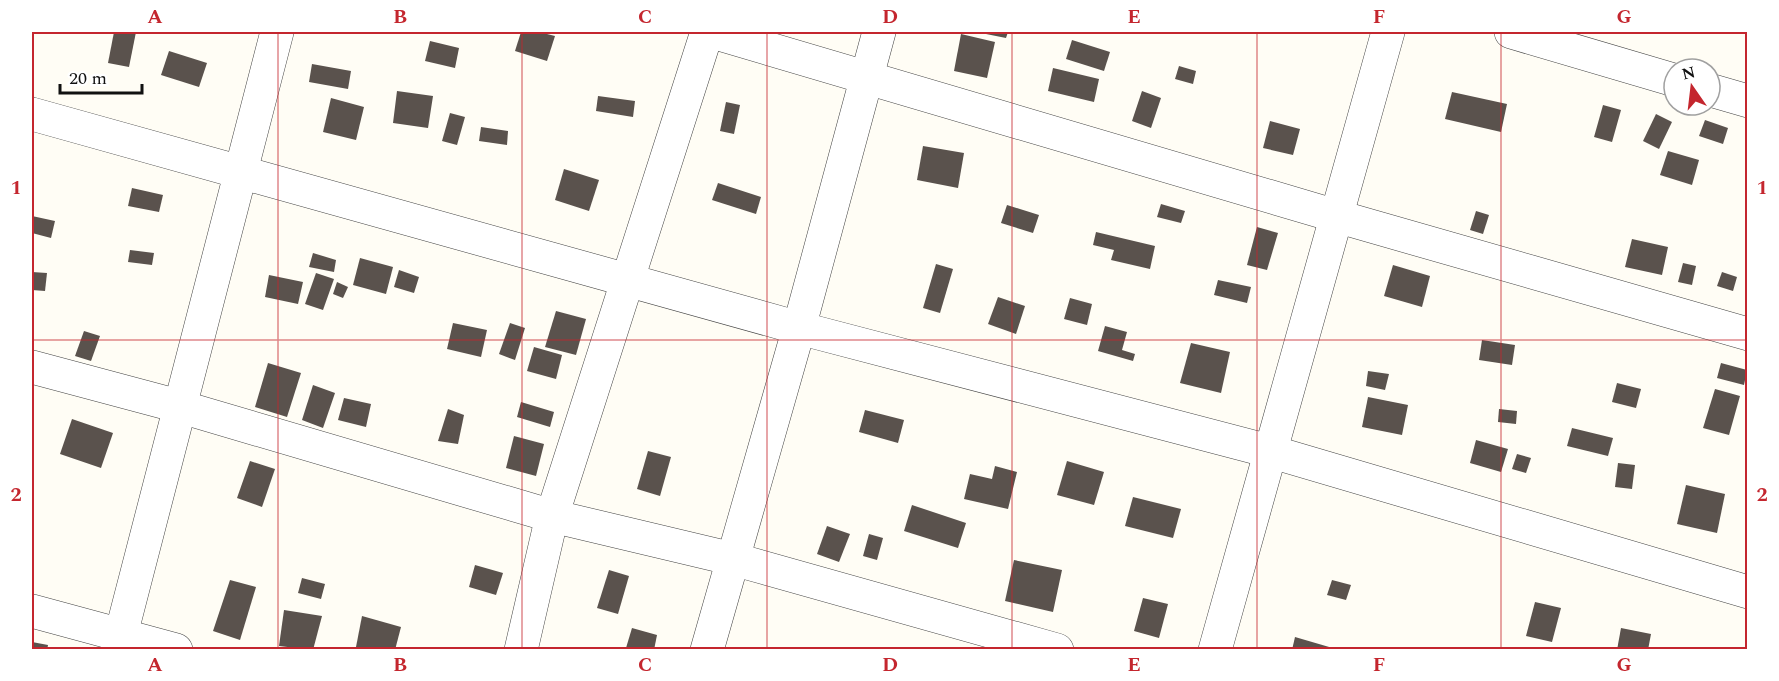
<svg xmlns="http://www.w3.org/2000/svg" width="1779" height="681" viewBox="0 0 1779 681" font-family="Spectral,serif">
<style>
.building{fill:#5a524d}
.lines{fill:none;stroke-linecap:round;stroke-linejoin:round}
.minor-casing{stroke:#444;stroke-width:34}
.minor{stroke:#fff;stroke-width:33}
.grid{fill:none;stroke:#c4262e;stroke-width:1.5;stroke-opacity:0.55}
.neatline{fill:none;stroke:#c4262e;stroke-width:2}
.grid-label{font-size:20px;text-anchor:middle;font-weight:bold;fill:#c4262e}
</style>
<rect width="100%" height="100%" fill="#fffdf5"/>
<g class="building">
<polygon points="114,32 136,32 129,67 108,63"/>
<polygon points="521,32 539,32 555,36 547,61 515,51"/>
<polygon points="987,32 1008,32 1006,38 986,34"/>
<polygon points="961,34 995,42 987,78 954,71"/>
<polygon points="1072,40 1110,52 1104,71 1066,59"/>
<polygon points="430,41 459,48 455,68 425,61"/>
<polygon points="169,51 207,63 199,87 161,75"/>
<polygon points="312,64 351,71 348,89 309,82"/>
<polygon points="1179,66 1196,71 1193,84 1175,79"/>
<polygon points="1053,68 1099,79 1094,102 1048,91"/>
<polygon points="397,91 433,96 428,128 393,123"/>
<polygon points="1142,91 1161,98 1151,128 1132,121"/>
<polygon points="1452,92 1507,104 1501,132 1445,119"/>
<polygon points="598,96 635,101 633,117 596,111"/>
<polygon points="331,98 364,107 356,140 323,132"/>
<polygon points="726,102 740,105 734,134 720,131"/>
<polygon points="1603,105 1621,110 1612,142 1594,137"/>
<polygon points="450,113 465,117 457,145 442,141"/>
<polygon points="1656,114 1672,122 1659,149 1643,141"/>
<polygon points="1705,120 1728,128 1723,144 1699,136"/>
<polygon points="1270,121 1300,129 1293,155 1263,148"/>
<polygon points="481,127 508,131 507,145 479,141"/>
<polygon points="923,146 964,153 958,188 917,180"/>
<polygon points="1668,151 1699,160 1692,185 1660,175"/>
<polygon points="564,169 599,180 589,211 555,200"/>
<polygon points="718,183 761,197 756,214 712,200"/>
<polygon points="132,188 163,195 159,212 128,206"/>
<polygon points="1161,204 1185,211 1181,223 1157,217"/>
<polygon points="1007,205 1039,215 1033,233 1001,223"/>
<polygon points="1476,211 1489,215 1483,234 1470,230"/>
<polygon points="32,216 55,221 51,238 32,233"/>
<polygon points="1257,227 1278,233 1267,270 1247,265"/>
<polygon points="1096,232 1155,246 1150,269 1111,260 1114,250 1093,245"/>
<polygon points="1632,239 1668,247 1662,275 1625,267"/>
<polygon points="130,250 154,253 152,265 128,262"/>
<polygon points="313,253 336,260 334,272 309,267"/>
<polygon points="360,258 393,267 386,294 353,285"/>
<polygon points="1683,263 1696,266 1692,285 1678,282"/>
<polygon points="936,264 953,269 940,313 923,308"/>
<polygon points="1393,265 1430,276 1422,307 1384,296"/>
<polygon points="399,270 419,277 414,293 394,287"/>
<polygon points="32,272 47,273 45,291 32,290"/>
<polygon points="1722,272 1737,277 1733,291 1717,286"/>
<polygon points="316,273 334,279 323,310 305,304"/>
<polygon points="269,275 303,282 298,304 265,297"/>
<polygon points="1218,280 1251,287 1247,303 1214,295"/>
<polygon points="337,282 348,287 343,298 333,294"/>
<polygon points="998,297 1025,306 1016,334 988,324"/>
<polygon points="1070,298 1092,304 1087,325 1064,319"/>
<polygon points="556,311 586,319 576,355 545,347"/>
<polygon points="453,323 487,330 481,357 447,349"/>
<polygon points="510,323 525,328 515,360 499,354"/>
<polygon points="1105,326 1127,332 1122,350 1135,354 1133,361 1098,351"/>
<polygon points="84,331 100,336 91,361 75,356"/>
<polygon points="1482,340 1515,345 1512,365 1479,360"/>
<polygon points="1191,343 1230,352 1221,393 1180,383"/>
<polygon points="534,347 562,355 556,379 527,371"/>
<polygon points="268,363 301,373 287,417 255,407"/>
<polygon points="1721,363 1747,370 1744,385 1717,378"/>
<polygon points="1368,371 1389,374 1385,390 1366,386"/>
<polygon points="1617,383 1641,389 1636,408 1612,402"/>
<polygon points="313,385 335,393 323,428 302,420"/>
<polygon points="1715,389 1740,396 1729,435 1703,428"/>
<polygon points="1368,397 1408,405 1402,435 1362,427"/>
<polygon points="344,398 371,404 366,427 338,420"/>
<polygon points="521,402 554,412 550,427 517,417"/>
<polygon points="448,409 464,415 458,444 438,441"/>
<polygon points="1499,409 1517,411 1516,424 1498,422"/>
<polygon points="865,410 904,420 898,443 859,432"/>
<polygon points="72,419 113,433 101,468 60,454"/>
<polygon points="1572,428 1613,438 1608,456 1567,446"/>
<polygon points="514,436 544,444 536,476 506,468"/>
<polygon points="1476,440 1508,449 1501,472 1470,463"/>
<polygon points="648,451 671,457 660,496 637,489"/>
<polygon points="1517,454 1531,458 1526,473 1512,469"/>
<polygon points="250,461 275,469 262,507 237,498"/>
<polygon points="1067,461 1104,472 1094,505 1057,495"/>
<polygon points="1618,463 1635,465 1632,489 1615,487"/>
<polygon points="995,466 1017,472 1008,509 964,499 970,474 992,479"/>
<polygon points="1686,485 1725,494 1717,533 1677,524"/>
<polygon points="1133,497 1181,509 1173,538 1125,526"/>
<polygon points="912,505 966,523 958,548 904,531"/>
<polygon points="827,526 850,534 839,562 817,554"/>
<polygon points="869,534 883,538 877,560 863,556"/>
<polygon points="1014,560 1062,570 1053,612 1005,601"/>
<polygon points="475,565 503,573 496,595 469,587"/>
<polygon points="609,570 629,576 618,614 597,608"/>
<polygon points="302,578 325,584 321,599 298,593"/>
<polygon points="230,580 256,587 240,640 213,631"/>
<polygon points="1332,580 1351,585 1346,600 1327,595"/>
<polygon points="1143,598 1168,604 1159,638 1134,631"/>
<polygon points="1535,602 1561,608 1552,642 1526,636"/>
<polygon points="284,610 322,616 313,650 279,646"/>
<polygon points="362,616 401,627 395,650 356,647"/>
<polygon points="632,628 657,635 654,650 626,648"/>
<polygon points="1621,628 1651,634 1648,650 1617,650"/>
<polygon points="1295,637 1336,649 1336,650 1292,650"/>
<polygon points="32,642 48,645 47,650 32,650"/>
</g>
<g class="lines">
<defs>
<g id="minor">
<polyline points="712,32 1336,216 1748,334"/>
<polyline points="1511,32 1674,80"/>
<polyline points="1710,90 1748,101"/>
<polyline points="32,114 799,328 1269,451 1748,592"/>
<polyline points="32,367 178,406 552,516 733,559 1057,650"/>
<polyline points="32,611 176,650"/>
<polyline points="117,650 277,32"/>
<polyline points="521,650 552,516 707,32"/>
<polyline points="707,650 799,328 879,32"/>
<polyline points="1215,650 1388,32"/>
</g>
</defs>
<use href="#minor" class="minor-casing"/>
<use href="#minor" class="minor"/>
</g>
<path class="grid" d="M278,32V650M522,32V650M767,32V650M1012,32V650M1257,32V650M1501,32V650M32,340H1748"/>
<rect width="1779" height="681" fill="none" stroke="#ffffff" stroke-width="66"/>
<g transform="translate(1692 87) rotate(346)"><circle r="28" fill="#ffffff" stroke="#a0a0a0" stroke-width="1.5"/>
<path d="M0-4.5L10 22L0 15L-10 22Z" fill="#c4262e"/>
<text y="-9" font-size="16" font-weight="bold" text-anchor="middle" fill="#111111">N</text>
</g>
<path d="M60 84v9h82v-9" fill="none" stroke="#111111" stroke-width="3"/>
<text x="69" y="84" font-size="18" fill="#111111" stroke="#ffffff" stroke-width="4.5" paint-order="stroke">20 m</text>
<rect x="33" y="33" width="1713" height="615" class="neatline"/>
<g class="grid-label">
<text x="155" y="23">A</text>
<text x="400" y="23">B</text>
<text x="645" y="23">C</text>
<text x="890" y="23">D</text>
<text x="1134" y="23">E</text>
<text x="1379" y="23">F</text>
<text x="1624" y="23">G</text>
<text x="16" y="194">1</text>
<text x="1762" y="194">1</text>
<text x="16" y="501">2</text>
<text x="1762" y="501">2</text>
<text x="155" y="671">A</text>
<text x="400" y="671">B</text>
<text x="645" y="671">C</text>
<text x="890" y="671">D</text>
<text x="1134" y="671">E</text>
<text x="1379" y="671">F</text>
<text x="1624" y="671">G</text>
</g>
</svg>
